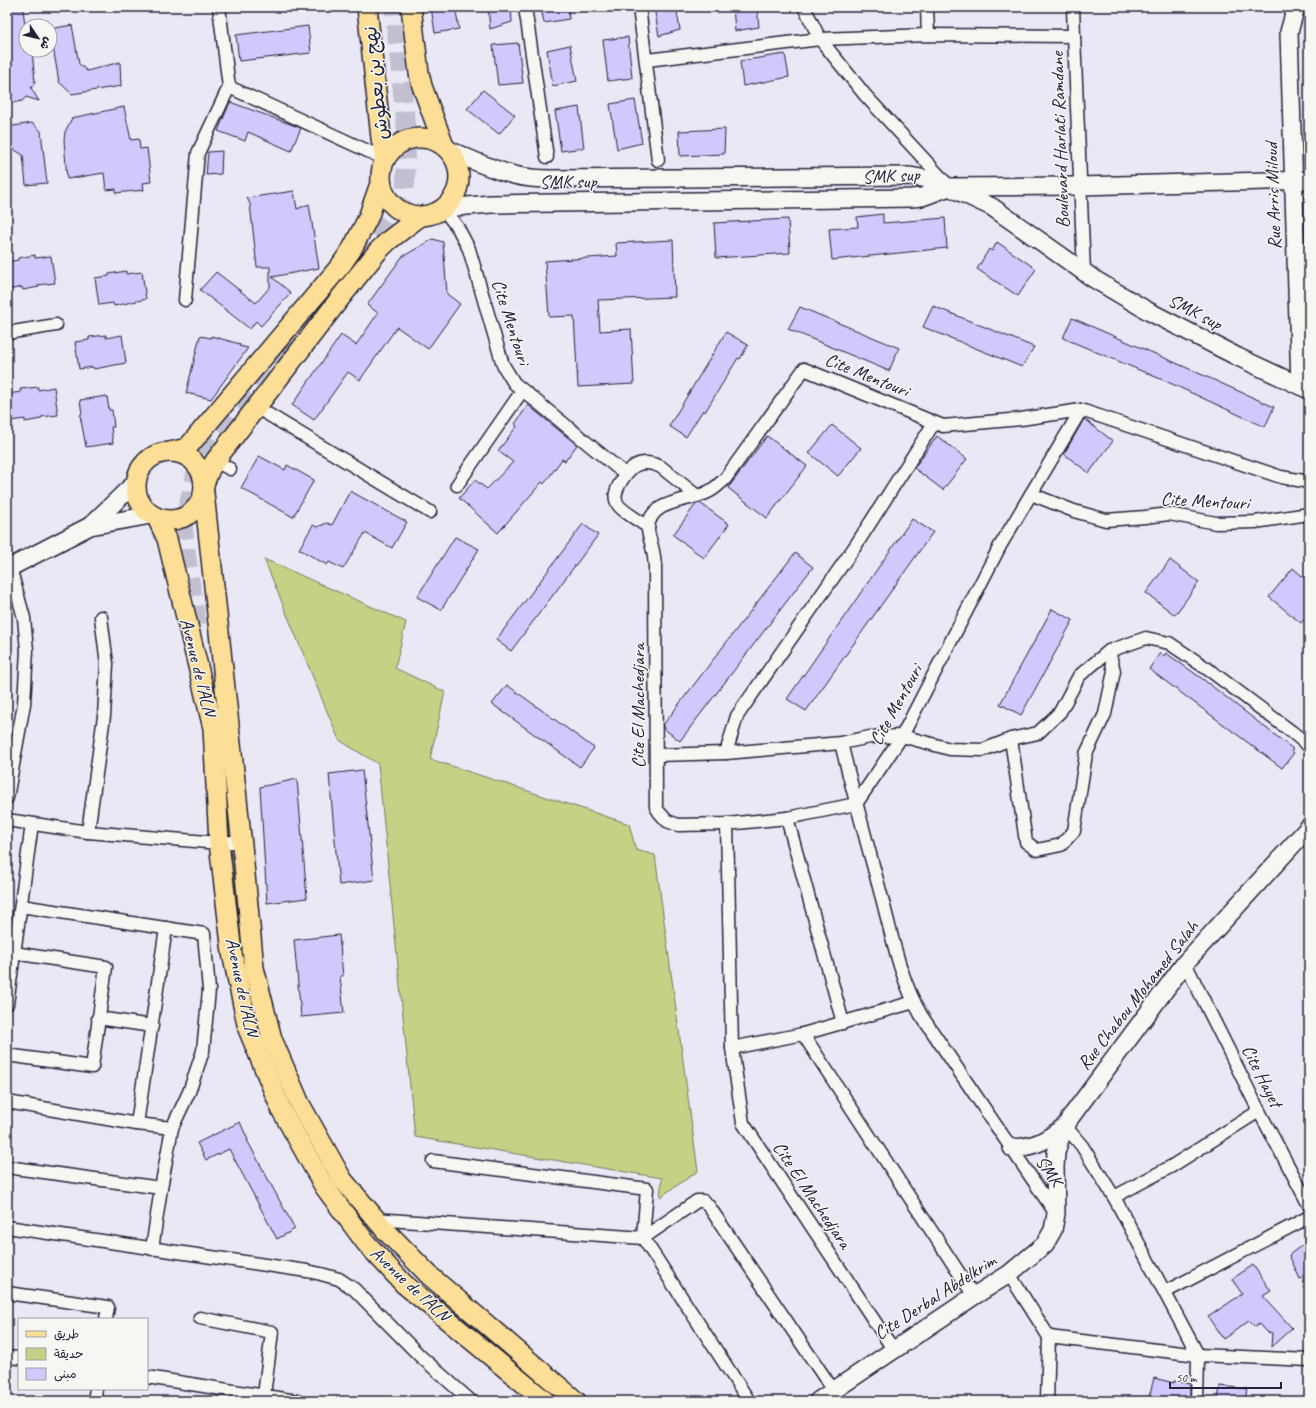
<svg xmlns="http://www.w3.org/2000/svg" width="1316" height="1408" viewBox="0 0 1316 1408" font-family="Caveat,'Playpen Sans Arabic',sans-serif">
<style>
.green{fill:#c5d285;stroke:#747a60}
.building{fill:#cfc9fc;stroke:#22223b}
.lines{fill:none;stroke-linecap:round;stroke-linejoin:round}
.primary-tunnel{stroke:#c2c0d0;stroke-width:19;stroke-dasharray:19 10;stroke-linecap:butt}
.street-casing{stroke:#22223b;stroke-width:15}
.secondary-casing{stroke:#22223b;stroke-width:20}
.primary-casing{stroke:#22223b;stroke-width:22}
.street{stroke:#f6f6f2;stroke-width:12}
.secondary{stroke:#f6f6f2;stroke-width:17}
.primary{stroke:#fcde96;stroke-width:19}
.labels{text-anchor:middle;dominant-baseline:central;stroke-width:3;stroke-linejoin:round;paint-order:stroke}
.street-label{font-size:19px;fill:#22223b;stroke:#f6f6f2}
</style>
<rect width="100%" height="100%" fill="#eae8f5"/>
<filter id="ink" filterUnits="userSpaceOnUse"><feTurbulence type="fractalNoise" baseFrequency=".025" numOctaves="2"/><feDisplacementMap in="SourceGraphic" scale="8" xChannelSelector="R" yChannelSelector="G"/><feConvolveMatrix kernelMatrix="1 2 1 2 8 2 1 2 1" color-interpolation-filters="sRGB"/></filter>
<g filter="url(#ink)">
<polygon class="green" points="264,559 406,622 395,668 445,692 430,759 629,824 636,850 655,855 698,1171 660,1197 662,1178 415,1137 378,764 339,740"/>
<g class="building">
<polygon points="431,7 455,7 459,29 435,33"/>
<polygon points="488,7 511,7 512,22 490,29"/>
<polygon points="541,7 568,7 569,19 544,23"/>
<polygon points="654,7 676,7 680,30 659,36"/>
<polygon points="733,7 757,7 759,27 735,31"/>
<polygon points="23,9 26,34 26,50 32,50 35,83 31,88 39,101 26,97 22,101 7,104 7,79 11,73 7,54 7,10"/>
<polygon points="72,25 79,64 87,71 120,62 121,86 72,94 59,82 50,29"/>
<polygon points="308,26 311,53 239,61 236,35"/>
<polygon points="628,37 632,78 608,81 603,40"/>
<polygon points="518,43 523,83 498,85 493,45"/>
<polygon points="570,45 577,81 553,86 547,50"/>
<polygon points="785,54 789,77 743,86 740,61"/>
<polygon points="483,90 515,115 499,134 467,109"/>
<polygon points="635,100 642,143 617,149 610,104"/>
<polygon points="230,102 301,128 291,151 248,132 245,141 218,131"/>
<polygon points="124,107 131,140 139,139 140,149 147,148 151,182 143,183 144,190 116,193 116,189 106,190 104,173 67,179 64,140 65,132 72,118"/>
<polygon points="579,107 584,148 561,151 555,111"/>
<polygon points="32,123 41,131 47,183 26,185 23,155 7,145 7,127"/>
<polygon points="725,129 724,154 680,156 679,131"/>
<polygon points="222,151 221,174 206,175 208,152"/>
<polygon points="294,191 297,209 309,204 319,268 272,277 291,293 261,326 256,321 250,329 200,290 216,272 256,303 270,287 270,267 257,267 250,204 247,198"/>
<polygon points="883,214 883,223 945,218 947,248 832,260 829,229 858,227 857,217"/>
<polygon points="788,219 790,253 716,258 714,223"/>
<polygon points="433,239 443,242 447,294 460,304 428,349 397,327 360,380 348,372 314,420 292,405 341,335 356,345 378,313 367,305 402,257"/>
<polygon points="673,240 675,297 598,300 600,331 631,329 634,384 578,387 574,316 549,317 545,261 617,256 616,243"/>
<polygon points="997,242 1036,269 1018,296 977,269 989,249 992,251"/>
<polygon points="35,255 35,258 51,256 55,283 38,285 39,287 23,290 22,287 8,290 7,262 18,260 18,258"/>
<polygon points="126,271 126,274 142,272 146,299 114,306 113,303 99,305 95,278 109,276 109,274"/>
<polygon points="933,306 1034,347 1022,367 923,327"/>
<polygon points="800,307 899,348 889,371 788,329"/>
<polygon points="1072,318 1167,359 1274,407 1265,427 1170,383 1063,338"/>
<polygon points="726,332 748,345 740,359 738,358 705,412 703,410 686,437 669,426"/>
<polygon points="106,335 106,338 122,335 126,363 94,369 93,367 79,369 75,342 89,340 89,337"/>
<polygon points="200,336 211,338 211,336 240,344 239,346 248,348 211,399 186,393"/>
<polygon points="38,387 38,390 54,387 58,415 41,417 41,419 25,422 25,419 10,421 7,394 21,392 20,389"/>
<polygon points="107,396 109,410 112,410 114,427 111,427 113,443 86,447 80,415 82,414 80,400"/>
<polygon points="528,405 577,445 565,461 562,459 544,484 542,482 498,533 459,498 475,480 487,489 513,462 498,451 517,426 515,424"/>
<polygon points="1084,419 1113,441 1089,473 1064,454"/>
<polygon points="832,425 861,448 838,476 809,453"/>
<polygon points="767,436 807,466 767,518 728,488"/>
<polygon points="937,436 967,459 943,490 914,468"/>
<polygon points="259,456 285,470 287,465 314,480 293,517 241,488"/>
<polygon points="350,491 407,522 392,548 365,533 343,569 329,562 327,565 299,549 313,525 317,527 327,523 332,525"/>
<polygon points="700,503 729,524 704,558 673,535 696,504"/>
<polygon points="912,519 933,532 806,711 787,699"/>
<polygon points="583,524 598,535 511,651 496,640"/>
<polygon points="455,537 479,549 441,610 417,597"/>
<polygon points="795,553 813,567 680,741 663,728 663,725"/>
<polygon points="1170,560 1199,582 1175,615 1146,593"/>
<polygon points="1293,568 1309,582 1309,614 1301,623 1269,597"/>
<polygon points="1052,609 1073,620 1021,715 1000,704"/>
<polygon points="1160,653 1164,656 1166,653 1204,680 1293,749 1291,751 1294,753 1282,768 1149,669"/>
<polygon points="507,685 594,748 580,767 492,704"/>
<polygon points="362,770 374,880 339,885 329,774"/>
<polygon points="297,779 307,898 267,903 260,787"/>
<polygon points="339,935 343,976 340,976 344,1013 301,1017 294,940"/>
<polygon points="240,1122 248,1140 247,1140 295,1229 277,1239 229,1149 206,1160 197,1143"/>
<polygon points="1309,1240 1309,1275 1300,1279 1289,1255"/>
<polygon points="1253,1265 1271,1291 1263,1296 1292,1328 1271,1347 1272,1333 1266,1332 1259,1324 1255,1327 1249,1321 1223,1339 1208,1317 1242,1294 1232,1279"/>
<polygon points="1154,1378 1174,1383 1174,1381 1190,1384 1190,1401 1148,1401"/>
<polygon points="1220,1386 1247,1389 1245,1401 1218,1401"/>
</g>
<g class="lines">
<g class="primary-tunnel">
<polyline points="359,260 391,219 405,196 407,138 394,7"/>
<polyline points="283,352 331,289"/>
<polyline points="197,625 189,574 183,526 197,468 203,458 293,344"/>
</g>
<defs>
<g id="street">
<polyline points="525,7 547,157"/>
<polyline points="639,7 658,160"/>
<polyline points="804,7 820,39 865,95 947,184"/>
<polyline points="927,7 928,35"/>
<polyline points="1073,7 1074,36 1084,272"/>
<polyline points="647,60 820,39 928,35 1074,36"/>
<polyline points="229,87 385,159"/>
<polyline points="443,209 458,228 469,249 503,365 514,383 625,474"/>
<polyline points="185,300 198,153 229,87 219,7"/>
<polyline points="7,333 56,325"/>
<polyline points="256,407 430,512"/>
<path d="M1081,410L1000,546L902,736L856,804L787,818L727,824L678,825L667,821L659,812L656,807L655,565C654,559 654,553 652,547C651,541 648,535 648,529C649,499 689,502 708,492C715,489 719,484 725,479L804,369L943,426L1021,419L1081,410L1281,477L1309,482"/>
<polyline points="215,461 230,469"/>
<polyline points="457,485 522,391"/>
<polyline points="1031,494 1074,511 1106,520 1145,517 1169,514 1216,523 1255,522 1309,514"/>
<path d="M648,527C640,521 621,511 617,503C614,496 616,491 619,485C629,467 639,457 661,467L697,496"/>
<polyline points="1011,739 1026,842 1037,850 1061,845 1074,831 1086,754 1105,714 1114,671 1109,651"/>
<path d="M841,743C854,797 869,850 883,902C893,941 901,980 921,1015L1056,1214"/>
<polyline points="726,753 737,716 856,545 934,423"/>
<polyline points="657,755 726,753 841,743 870,737 902,736 950,749 983,750 1011,739 1038,733 1060,712 1079,676 1109,651 1146,638 1169,643 1212,672 1292,732 1309,746"/>
<polyline points="7,798 24,704 27,650 24,618 10,567"/>
<polyline points="787,818 843,1023"/>
<polyline points="7,820 88,832 219,843 233,842"/>
<polyline points="727,824 732,1048 743,1123 893,1349"/>
<polyline points="88,832 104,716 107,664 101,617"/>
<polyline points="21,906 204,934 209,990 203,1051 189,1092 172,1128 161,1188 152,1249"/>
<polyline points="1185,963 1259,1111 1309,1205"/>
<polyline points="7,1004 32,824"/>
<polyline points="98,1018 152,1026"/>
<polyline points="803,1034 974,1296"/>
<polyline points="732,1048 803,1034 914,1002"/>
<polyline points="7,1055 92,1067 106,967 14,953"/>
<polyline points="7,1102 137,1124 172,1128"/>
<polyline points="137,1124 166,928"/>
<polyline points="1065,1126 1082,1146 1114,1197 1198,1355 1197,1401"/>
<polyline points="7,1167 161,1188"/>
<polyline points="1114,1197 1172,1166 1259,1111"/>
<polyline points="375,1219 643,1238 647,1189 433,1161"/>
<polyline points="7,1227 307,1271 321,1274 339,1279 354,1289 419,1355 471,1401"/>
<polyline points="1009,1274 1049,1337"/>
<polyline points="1165,1292 1309,1217"/>
<polyline points="7,1293 108,1307 106,1319"/>
<polyline points="200,1318 272,1332 264,1395"/>
<polyline points="1049,1337 1198,1355 1309,1360"/>
<polyline points="7,1357 19,1358"/>
<polyline points="147,1377 297,1401"/>
<polyline points="94,1401 96,1389"/>
<polyline points="749,1401 643,1238 697,1201 703,1201 708,1205 833,1390"/>
<polyline points="1047,1401 1049,1337"/>
</g>
<g id="secondary">
<polyline points="1296,7 1289,32 1300,386"/>
<path d="M447,149C469,159 491,169 514,175C526,178 539,179 551,179L910,176L927,179L949,187L1080,186L1309,180"/>
<polyline points="444,208 491,204 911,198 922,197 949,187 992,207 1094,279 1148,311 1238,357 1309,390"/>
<polyline points="90,526 136,482"/>
<polyline points="7,569 90,526 151,515"/>
<path d="M1012,1148C1036,1147 1047,1140 1065,1126"/>
<polyline points="818,1401 974,1296 1009,1274 1045,1244 1053,1230 1056,1214 1055,1167 1056,1153 1060,1139 1070,1118 1185,963 1309,827"/>
</g>
<g id="primary">
<polyline points="367,7 381,138 385,159"/>
<polyline points="411,7 419,73 422,86 444,146"/>
<circle cx="420" cy="177" r="39"/>
<circle cx="170" cy="486" r="34"/>
<polyline points="170,452 187,448 341,265 352,249 368,218 381,181"/>
<polyline points="204,484 210,469 215,461 341,297 378,251 388,241 419,217"/>
<polyline points="204,493 244,864 254,968 272,1039 300,1104 342,1179 385,1230 430,1276 576,1401"/>
<polyline points="157,518 167,539 213,728 219,843 232,953 248,1029 282,1111 324,1186 366,1243 404,1284 545,1401"/>
</g>
</defs>
<use href="#street" class="street-casing"/>
<use href="#secondary" class="secondary-casing"/>
<use href="#primary" class="primary-casing"/>
<use href="#street" class="street"/>
<use href="#secondary" class="secondary"/>
<use href="#primary" class="primary"/>
</g>
</g>
<g class="labels">
<g class="street-label">
<text transform="translate(376 83) rotate(-96)">نهج بن بعطوش</text>
<text transform="translate(1060 140) rotate(-92)">Boulevard Harlati Ramdane</text>
<text transform="translate(891 176) rotate(-3)">SMK sup</text>
<text transform="translate(568 182) rotate(-1)">SMK sup</text>
<text transform="translate(1273 196) rotate(-92)">Rue Arris Miloud</text>
<text transform="translate(1195 312) rotate(27)">SMK sup</text>
<text transform="translate(511 322) rotate(72)">Cite Mentouri</text>
<text transform="translate(867 375) rotate(22)">Cite Mentouri</text>
<text transform="translate(1205 501) rotate(3)">Cite Mentouri</text>
<text transform="translate(198 667) rotate(76)">Avenue de l'ALN</text>
<text transform="translate(896 705) rotate(-61)">Cite Mentouri</text>
<text transform="translate(638 706) rotate(-90)">Cite El Machedjara</text>
<text transform="translate(242 987) rotate(78)">Avenue de l'ALN</text>
<text transform="translate(1138 995) rotate(-52)">Rue Chabou Mohamed Salah</text>
<text transform="translate(1262 1076) rotate(63)">Cite Hayet</text>
<text transform="translate(1049 1171) rotate(56)">SMK</text>
<text transform="translate(812 1195) rotate(56)">Cite El Machedjara</text>
<text transform="translate(410 1284) rotate(43)">Avenue de l'ALN</text>
<text transform="translate(935 1297) rotate(-33)">Cite Derbal Abdelkrim</text>
</g>
</g>
<rect width="1316" height="1408" fill="none" stroke="#f6f6f2" stroke-width="24"/>
<rect x="12" y="12" width="1292" height="1384" fill="none" stroke="#22223b" stroke-width="1.5" filter="url(#ink)"/>
<rect x="18" y="1318" width="130" height="72" fill="#f6f6f2" stroke="#a1a1a9"/>
<rect x="26" y="1331" width="20" height="6" fill="#fcde96" stroke="#a1a1a9"/>
<text x="54" y="1338" font-size="12" fill="#22223b">طريق</text>
<rect x="26" y="1348" width="20" height="12" fill="#c5d285" stroke="#a1a1a9"/>
<text x="54" y="1358" font-size="12" fill="#22223b">حديقة</text>
<rect x="26" y="1368" width="20" height="12" fill="#cfc9fc" stroke="#a1a1a9"/>
<text x="54" y="1378" font-size="12" fill="#22223b">مبنى</text>
<g transform="translate(38 38) rotate(125)"><circle r="19" fill="#f6f6f2" stroke="#a1a1a9"/>
<path d="M0-3L7 15L0 10L-7 15Z" fill="#22223b"/>
<text y="-6" font-size="11" font-weight="bold" text-anchor="middle" fill="#22223b">ش</text>
</g>
<path d="M1170 1382v6h111v-6" fill="none" stroke="#22223b" stroke-width="2"/>
<text x="1176" y="1382" font-size="12" fill="#22223b" stroke="#f6f6f2" stroke-width="3" paint-order="stroke">50 m</text>
</svg>
